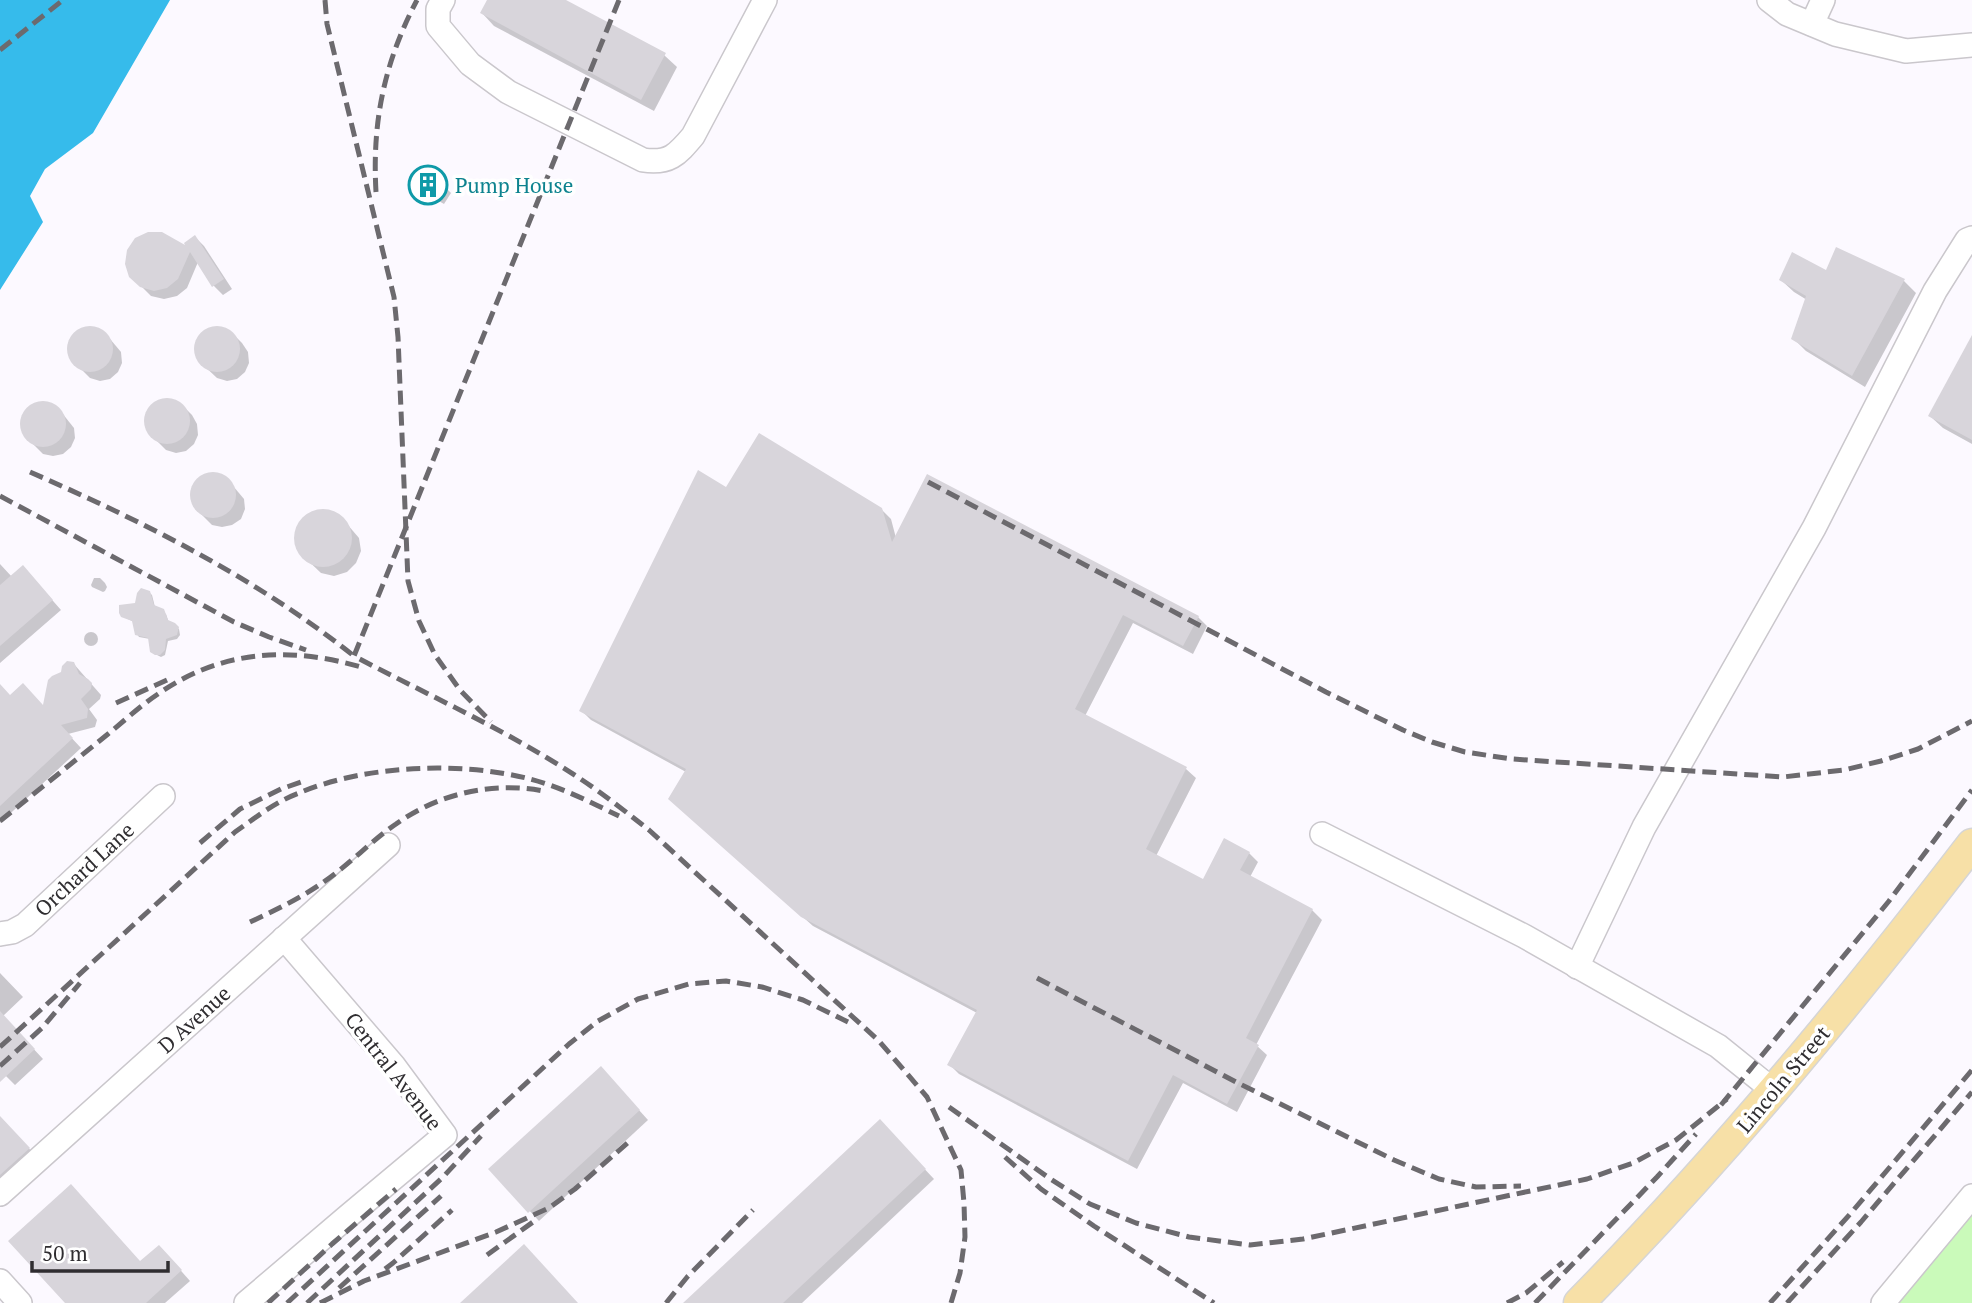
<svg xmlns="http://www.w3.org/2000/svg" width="1972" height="1303" viewBox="0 0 1972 1303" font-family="'PT Serif',serif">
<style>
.green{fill:#cafaba}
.water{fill:#36bbeb}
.shadow{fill:#0003}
.building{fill:#d8d5db}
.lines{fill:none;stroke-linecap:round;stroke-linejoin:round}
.minor-casing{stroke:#cac7cc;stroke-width:26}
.major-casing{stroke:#d5d5d6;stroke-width:33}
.minor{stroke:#fff;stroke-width:23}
.major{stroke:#f7e0a7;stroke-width:30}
.rail{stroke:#6c6a6e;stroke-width:5;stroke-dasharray:14 7;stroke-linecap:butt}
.labels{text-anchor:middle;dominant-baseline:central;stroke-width:7;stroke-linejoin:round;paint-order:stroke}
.culture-label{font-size:21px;fill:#0d838f;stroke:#fff;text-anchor:start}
.street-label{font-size:21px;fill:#2f2d30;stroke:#fff}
</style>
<rect width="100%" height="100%" fill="#fcf9ff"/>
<polygon class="green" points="1972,1212 1972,1303 1894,1303"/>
<polygon class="water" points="0,0 170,0 93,133 45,169 30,196 43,222 0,290"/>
<g class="shadow">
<polygon points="489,0 562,0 664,55 677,67 654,111 494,26 482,13"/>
<polygon points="413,184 445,187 451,193 444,204 418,189"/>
<polygon points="195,237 204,246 232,289 223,295 214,286 198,262 187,288 177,296 164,299 151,296 131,276 190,250"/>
<polygon points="1827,272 1904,281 1916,293 1865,387 1806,351 1793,338 1807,300 1794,292 1781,280"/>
<polygon points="86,328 96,328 105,333 121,352 122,363 118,372 110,379 100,381 90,378 72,360 69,351 71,340 77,332"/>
<polygon points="213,328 223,328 232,333 242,343 248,352 249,363 245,372 237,379 227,381 217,378 199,361 196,351 197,341 203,332"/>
<polygon points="1972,339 1972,444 1943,428 1930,416"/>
<polygon points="162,399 173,400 182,405 192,415 197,424 198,435 194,444 186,451 176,453 166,450 148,432 145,422 147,412 153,404"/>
<polygon points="39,403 49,403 58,408 74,428 75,438 71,447 63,454 53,456 43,454 25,436 22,426 23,416 29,407"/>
<polygon points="208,474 219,474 228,480 244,499 245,509 241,519 232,525 222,527 212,525 194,507 191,497 193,487 199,479"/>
<polygon points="727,490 881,509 891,519 896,538 1198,617 1207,626 1193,654 1133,623 1085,716 1186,769 1196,778 1156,856 1203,881 1249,853 1258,862 1250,877 1312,910 1322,920 1256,1045 1267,1055 1237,1112 1183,1083 1137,1169 959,1074 950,1065 977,1013 813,926 680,808 686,772 591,720 582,711"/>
<polygon points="316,511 329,511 341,517 359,538 361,551 356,563 347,572 334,576 321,573 301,554 296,542 298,529 305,518"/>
<polygon points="0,564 12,577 32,577 61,610 0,663"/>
<polygon points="94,578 100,578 105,583 107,587 105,591 103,592 92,587 91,585"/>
<polygon points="149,592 152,595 155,607 166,614 169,623 179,629 180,635 177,639 168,641 165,655 161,657 155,654 150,639 139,637 137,634 134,622 122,616"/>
<circle cx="91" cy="639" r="7"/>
<polygon points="73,663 101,695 100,699 89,709 97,720 95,727 68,734 81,748 0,823 0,686 10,697 44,708"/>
<polygon points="0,973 23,997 3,1016 43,1059 15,1085 0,1070"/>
<polygon points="610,1078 648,1120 539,1221 491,1169"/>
<polygon points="0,1118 38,1158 0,1193"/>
<polygon points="889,1131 934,1179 802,1303 686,1303"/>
<polygon points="168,1256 190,1281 165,1303 67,1303"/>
</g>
<g class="building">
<polygon points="487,0 566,0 666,53 641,100 480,13"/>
<polygon points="418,170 446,186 438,200 410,184"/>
<polygon points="148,232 162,232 185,245 184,243 195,235 224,279 212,287 190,252 178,279 167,288 154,291 140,287 129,277 125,264 127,250 135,238"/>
<polygon points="1836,247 1905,279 1852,376 1791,339 1806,296 1779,280 1792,252 1826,270"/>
<circle cx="217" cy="349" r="23"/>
<circle cx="90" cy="349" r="23"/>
<polygon points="1972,335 1972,440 1928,416"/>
<circle cx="167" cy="421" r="23"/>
<circle cx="43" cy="424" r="23"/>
<polygon points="759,433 882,508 892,542 927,474 1199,616 1183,646 1123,615 1075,709 1187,767 1146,849 1203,879 1224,838 1250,852 1240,870 1313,909 1246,1038 1259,1045 1227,1104 1173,1075 1128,1161 947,1065 977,1010 801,917 668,799 686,769 579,711 698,470 726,487"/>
<circle cx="213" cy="495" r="23"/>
<circle cx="323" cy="538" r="29"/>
<polygon points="23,565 53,600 0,646 0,585"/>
<polygon points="141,588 150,591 154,605 164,609 168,620 175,623 179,627 177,635 166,639 165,650 160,655 155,655 150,652 148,638 135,635 132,621 121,617 119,613 119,605 135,603 137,593"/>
<polygon points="67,661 74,662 79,674 88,679 92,683 91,689 81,699 88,709 87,718 61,725 73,738 0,806 0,684 10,695 23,683 43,705 48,680 52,676 61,672 62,666"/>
<polygon points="0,1011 35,1049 0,1082"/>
<polygon points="601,1066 640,1110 528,1213 488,1169"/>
<polygon points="0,1116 30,1148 0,1175"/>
<polygon points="880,1119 926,1169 783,1303 683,1303"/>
<polygon points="71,1184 140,1261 159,1245 182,1270 146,1303 65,1303 8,1241"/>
<polygon points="524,1244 578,1303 460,1303"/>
</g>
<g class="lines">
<defs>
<g id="minor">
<path d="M443,0L438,9V26L470,64L508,92L643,160C669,164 677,155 693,136L765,0"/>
<polyline points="1769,0 1787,14 1835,34 1906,51 1972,45"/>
<polyline points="1812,24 1823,0"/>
<polyline points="1322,834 1524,936 1718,1046 1774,1091"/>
<polyline points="0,934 12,932 25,925 163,796"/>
<polyline points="1577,967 1644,827 1814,528 1935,291 1967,240 1972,238"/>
<polyline points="0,1194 388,845"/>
<polyline points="0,1281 20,1303"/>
<polyline points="246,1303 347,1217 445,1135 394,1066 284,938"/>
<polyline points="1883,1303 1972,1196"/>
</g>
<path id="major" d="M1579,1303C1721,1159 1849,1004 1972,844"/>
</defs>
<use href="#minor" class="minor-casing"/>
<use href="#major" class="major-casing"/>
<use href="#minor" class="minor"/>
<use href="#major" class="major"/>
<g class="rail">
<polyline points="325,0 327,24 394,297 398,337 408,581 419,621 435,655 460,690 491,722"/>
<path d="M619,0L354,656C428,695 506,730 576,776C601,792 626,812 649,830L879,1041L927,1097L961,1170L964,1203L965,1237L960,1273L951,1303"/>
<polyline points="0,50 63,0"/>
<path d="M376,192C372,122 384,63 417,0"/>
<path d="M30,472C144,522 256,578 354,656"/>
<polyline points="928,482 1326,692 1403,730 1432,742 1465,752 1512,759 1783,777 1844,770 1881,761 1918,749 1972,721"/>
<polyline points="0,496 234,622 269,637 306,650"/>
<polyline points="116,703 167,680"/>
<path d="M0,821C36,792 72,763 108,734C124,721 140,706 158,694C221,650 289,646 361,667"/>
<polyline points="200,843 240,809 281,789 307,780"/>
<path d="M250,922C276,910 301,898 325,881C350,864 371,841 396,824C438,794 492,781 543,791"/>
<polyline points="1037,978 1238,1083 1394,1160 1439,1179 1476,1187 1521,1186"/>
<path d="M0,1047L235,832C255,818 275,802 299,793C365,765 461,761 530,779C561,787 590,802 619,816"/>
<polyline points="0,1066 42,1028 80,983"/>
<polyline points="1721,1105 1889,901 1972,790"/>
<polyline points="949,1107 1049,1178 1090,1204 1136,1223 1189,1237 1250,1245 1303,1239 1587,1179 1633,1163 1676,1140 1727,1099"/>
<polyline points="1005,1157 1041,1189 1094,1226 1214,1303"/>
<polyline points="487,1255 533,1222"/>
<polyline points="385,1269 393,1263 452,1210"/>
<polyline points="339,1288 441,1196"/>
<polyline points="268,1303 332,1244 396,1189"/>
<polyline points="287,1303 569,1044 598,1021 638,999 689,984 726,981 762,987 803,1000 848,1022"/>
<polyline points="307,1303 443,1177 481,1136"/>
<polyline points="320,1303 364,1281 496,1232 549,1208 575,1189 632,1139"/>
<polyline points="666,1303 688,1276 753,1210"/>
<polyline points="1507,1303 1526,1293 1563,1262"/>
<polyline points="1535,1303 1657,1177 1696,1134"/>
<polyline points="1770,1303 1851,1213 1972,1070"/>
<polyline points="1787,1303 1861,1222 1972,1092"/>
</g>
</g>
<defs>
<symbol id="building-ring" viewBox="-11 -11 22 22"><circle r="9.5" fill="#fff" stroke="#0f9aa8" stroke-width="1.5"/><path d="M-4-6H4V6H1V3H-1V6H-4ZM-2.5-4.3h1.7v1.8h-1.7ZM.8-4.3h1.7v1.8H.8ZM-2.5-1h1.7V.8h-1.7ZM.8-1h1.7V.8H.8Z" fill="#0f9aa8"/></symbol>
</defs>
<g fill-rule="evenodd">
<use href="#building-ring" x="406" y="163" width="44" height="44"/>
</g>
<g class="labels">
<g class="culture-label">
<text x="455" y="185">Pump House</text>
</g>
<g class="street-label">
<text transform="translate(84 869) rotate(-43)">Orchard Lane</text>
<text transform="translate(194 1019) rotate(-42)">D Avenue</text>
<text transform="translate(394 1071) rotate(52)">Central Avenue</text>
<text transform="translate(1783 1079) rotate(-50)">Lincoln Street</text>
</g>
</g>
<path d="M32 1261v10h136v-10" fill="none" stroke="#2f2d30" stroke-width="3.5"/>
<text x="42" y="1261" font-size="21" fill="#2f2d30" stroke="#ffffff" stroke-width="5" paint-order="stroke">50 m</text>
</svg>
